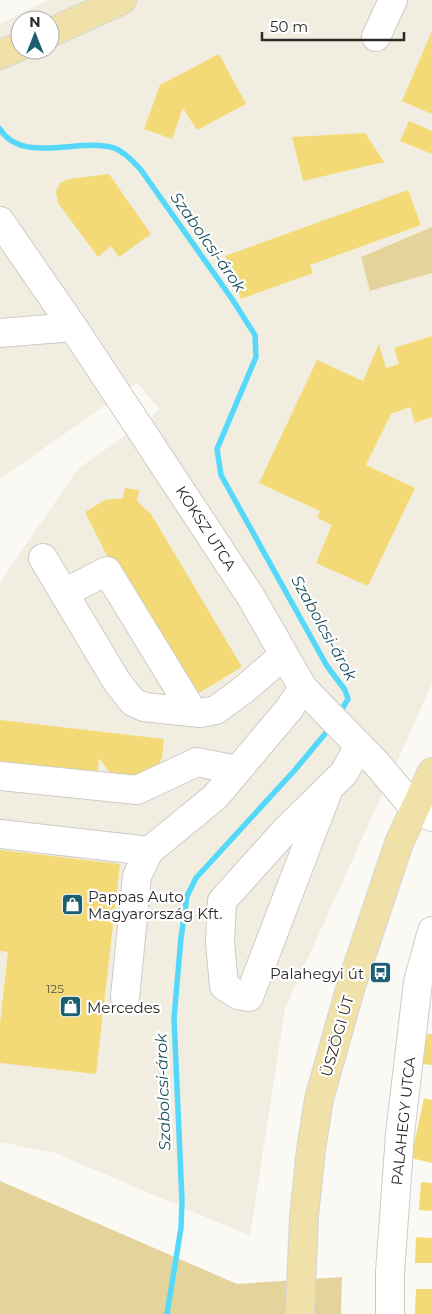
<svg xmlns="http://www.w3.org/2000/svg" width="432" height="1314" viewBox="0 0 432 1314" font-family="Montserrat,sans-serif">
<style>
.built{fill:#f1eee1;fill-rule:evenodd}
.green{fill:#e4d49b}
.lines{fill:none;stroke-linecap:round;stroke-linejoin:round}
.stream{stroke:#56d8fb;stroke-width:5.5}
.building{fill:#f4da77}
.minor-casing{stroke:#cdcbc6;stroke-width:30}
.major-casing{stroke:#d5d5d4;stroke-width:30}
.minor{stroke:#fff;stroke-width:28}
.major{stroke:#f0e1a9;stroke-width:28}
.labels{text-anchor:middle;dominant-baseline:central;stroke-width:4.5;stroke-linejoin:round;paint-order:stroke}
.number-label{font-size:12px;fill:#5e573c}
.street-label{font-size:15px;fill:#2c2b29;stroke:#fff}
.poi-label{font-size:15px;fill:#2c2b29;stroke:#fff;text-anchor:start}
.water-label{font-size:16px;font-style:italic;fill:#1b5260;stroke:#fff}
</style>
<rect width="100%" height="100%" fill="#fbf9f4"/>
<path class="built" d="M47,0H432V227L361,257L371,291L432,273V684L285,1009L250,1236L55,1153L0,1142V582L78,469L160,410L137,383L0,479V24ZM20,20H50V50H20Z"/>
<g class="green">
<polygon points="432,227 432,273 370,291 361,257"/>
<polygon points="0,1181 237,1284 342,1277 341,1314 0,1314"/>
</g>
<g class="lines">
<g class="stream">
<path d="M0,129C22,165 80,137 114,148C125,152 134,162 141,170L232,299L255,335L256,357L217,449L221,475L327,666L345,690L348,699L339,714"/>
<polyline points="167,1314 181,1228 182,1201 174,1018 181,938 187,896 196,878 294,771 330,728"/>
</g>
</g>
<g class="building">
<polygon points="432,31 432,114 402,101"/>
<polygon points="219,54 246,104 197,130 183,108 172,139 144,129 160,85"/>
<polygon points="409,121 432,131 432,154 400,141"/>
<polygon points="365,133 384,162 303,181 292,137"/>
<polygon points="109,174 151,234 119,257 111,246 98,257 58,203 56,192 60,183 69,179"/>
<polygon points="408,190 421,225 310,265 313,273 241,299 225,256"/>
<polygon points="432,336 432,417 415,423 410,407 391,414 366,465 415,488 368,586 316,563 332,525 317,518 320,511 259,483 317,360 363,381 379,344 386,368 399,364 394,348"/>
<polygon points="125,488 139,490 137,501 151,514 242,667 192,697 109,560 85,512 105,500 123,498"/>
<polygon points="0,720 164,739 162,758 155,771 147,778 114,778 99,758 96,783 0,770"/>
<polygon points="0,850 120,864 96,1074 0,1063 0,1024 8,952 0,951"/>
<polygon points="427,1034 432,1034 432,1065 423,1064"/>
<polygon points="424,1098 432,1100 432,1163 411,1158"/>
<polygon points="421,1182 432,1183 432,1211 419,1210"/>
<polygon points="416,1237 432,1238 432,1263 415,1263"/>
<polygon points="416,1289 432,1289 432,1314 415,1314"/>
</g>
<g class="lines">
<defs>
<g id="minor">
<polyline points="376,37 393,0"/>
<polyline points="0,221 73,327 251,597 303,688 377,764 415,809 432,817"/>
<polyline points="0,333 73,327"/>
<polyline points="43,558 117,682 133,702 144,707 200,713 216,710 242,691 284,655"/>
<polyline points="64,593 107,571 193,712"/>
<polyline points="0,776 137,790 197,762 237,770"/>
<polyline points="329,788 249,997 238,995 224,986 220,942 222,901 285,831 344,773 359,746"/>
<polyline points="0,834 149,851"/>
<polyline points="125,997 137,876 149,851 215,797 289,709 303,688"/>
<polyline points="390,1314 390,1272 400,1134 418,982 432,931"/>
</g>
<g id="major">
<polyline points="50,33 122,0"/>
<polyline points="0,55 20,46"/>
<polyline points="300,1314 304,1216 311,1150 319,1099 351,986 399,843 432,772"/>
</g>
</defs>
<use href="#minor" class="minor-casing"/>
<use href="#major" class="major-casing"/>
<use href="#minor" class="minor"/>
<use href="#major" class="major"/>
</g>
<defs>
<symbol id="shop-square" viewBox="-11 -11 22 22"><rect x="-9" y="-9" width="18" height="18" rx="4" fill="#1b6072" stroke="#fff"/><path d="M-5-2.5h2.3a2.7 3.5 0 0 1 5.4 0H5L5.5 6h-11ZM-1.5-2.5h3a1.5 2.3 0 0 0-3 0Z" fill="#fff"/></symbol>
<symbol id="bus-square" viewBox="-11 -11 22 22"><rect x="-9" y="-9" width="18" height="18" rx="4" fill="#1b6072" stroke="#fff"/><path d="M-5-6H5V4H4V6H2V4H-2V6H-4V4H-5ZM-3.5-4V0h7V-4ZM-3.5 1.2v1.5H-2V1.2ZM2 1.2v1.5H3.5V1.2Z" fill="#fff"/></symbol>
</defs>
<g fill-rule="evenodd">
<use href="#shop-square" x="60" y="892" width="25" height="25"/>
<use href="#bus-square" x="368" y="960" width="25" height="25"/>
<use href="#shop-square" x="58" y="994" width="25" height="25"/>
</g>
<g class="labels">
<g class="number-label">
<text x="55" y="988">125</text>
</g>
<g class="street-label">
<text transform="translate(206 528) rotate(57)">KOKSZ UTCA</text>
<text transform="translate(337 1036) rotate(-74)">ÜSZÖGI ÚT</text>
<text transform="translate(403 1121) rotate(-84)">PALAHEGY UTCA</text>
</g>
<g class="poi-label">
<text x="88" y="896">Pappas Auto<tspan x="88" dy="17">Magyarország Kft.</tspan></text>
<text x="364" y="973" text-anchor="end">Palahegyi út</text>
<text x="87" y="1007">Mercedes</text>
</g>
<g class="water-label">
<text transform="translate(208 242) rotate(55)">Szabolcsi-árok</text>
<text transform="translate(324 628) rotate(61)">Szabolcsi-árok</text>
<text transform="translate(163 1092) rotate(-92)">Szabolcsi-árok</text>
</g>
</g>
<g transform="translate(35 35)"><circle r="24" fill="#ffffff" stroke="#abaaa9"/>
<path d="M0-4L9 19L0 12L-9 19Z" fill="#1b6072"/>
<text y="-8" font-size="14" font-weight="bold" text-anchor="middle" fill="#2c2b29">N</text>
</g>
<path d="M262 32v8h142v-8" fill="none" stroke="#2c2b29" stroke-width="2.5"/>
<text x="270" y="32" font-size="15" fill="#2c2b29" stroke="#ffffff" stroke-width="4" paint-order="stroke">50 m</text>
</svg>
